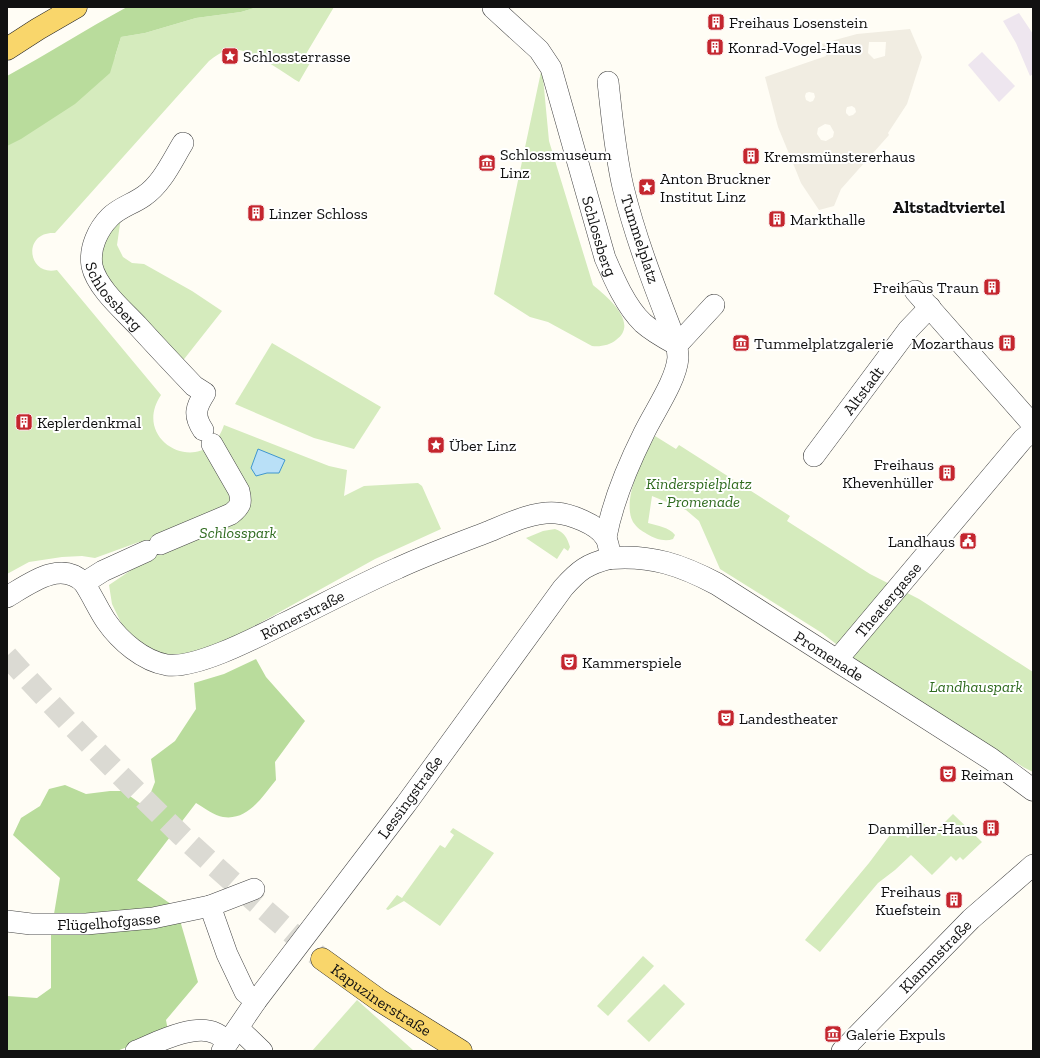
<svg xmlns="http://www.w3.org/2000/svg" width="1040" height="1058" viewBox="0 0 1040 1058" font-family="'Zilla Slab',serif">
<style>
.industrial{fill:#eee6ef}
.green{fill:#d5ebbd}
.forest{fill:#b9dc9c}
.plaza{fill:#f1ede2;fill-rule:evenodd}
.water{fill:#b9e0f7;stroke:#3f96cf}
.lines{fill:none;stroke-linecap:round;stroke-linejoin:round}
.primary-tunnel{stroke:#dbdad3;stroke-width:22;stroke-dasharray:22 11;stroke-linecap:butt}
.minor-casing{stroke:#444;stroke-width:22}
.tertiary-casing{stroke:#444;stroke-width:23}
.primary-casing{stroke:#222;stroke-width:23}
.minor{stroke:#fff;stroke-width:21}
.tertiary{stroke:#fff;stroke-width:22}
.primary{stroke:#f9d66b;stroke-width:22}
.labels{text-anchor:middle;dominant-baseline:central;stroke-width:4;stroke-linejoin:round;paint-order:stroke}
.poi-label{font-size:16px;fill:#111;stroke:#fff;text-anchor:start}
.street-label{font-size:16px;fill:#111;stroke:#fff}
.park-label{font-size:16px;font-style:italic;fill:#2f6b1f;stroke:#fff}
.neighbourhood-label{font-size:17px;font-weight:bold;fill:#111;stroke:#fff}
</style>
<rect width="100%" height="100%" fill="#fffdf5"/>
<g class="industrial">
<polygon points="1019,13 1033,34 1033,74 1030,76 1016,43 1003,21"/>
<polygon points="982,52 1015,86 999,102 968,65"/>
</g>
<g class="green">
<path d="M258,7H334L303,59L310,63L299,82C282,72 248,45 228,50C221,52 215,56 209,61L55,233C22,231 27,277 57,270L161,395C129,443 206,480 224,425L329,466L347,470L344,496L364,486L418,483L422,486L441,529L375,559L222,644L189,654L161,655L141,647L125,631L112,604L109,585L152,556L139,542L95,558L82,556L62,557L29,562L7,574V144L115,57L121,37L145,33L196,18L241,12Z"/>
<path d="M542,67L549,141L593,285C606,296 640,323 616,340C610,345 601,347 592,346L548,322L530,317L494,294Z"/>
<polygon points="121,217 117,245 123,257 132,263 144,264 192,291 222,311 181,363 113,288 100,264 104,237"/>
<polygon points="272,343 381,407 354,449 314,438 235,404"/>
<path d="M655,436L676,449L679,445L790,516L787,521L870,574L919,599L1033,672V772L1023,767L863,665L822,633L720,569L699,521L686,510L652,496L648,523C658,526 669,527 675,535L673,539C665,542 655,539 647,534C642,531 637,528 633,522C621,500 644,455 655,436Z"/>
<path d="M555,529C564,532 567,537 570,547L568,551L564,548L557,559L526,538L543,531Z"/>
<polygon points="953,814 982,842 963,860 960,857 956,861 951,856 932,875 911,855 895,870 878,883 820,952 805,940 869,863 896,827 908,838 923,823 934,833"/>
<polygon points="453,828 494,853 440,926 404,901 388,910 386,909 397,895 402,898 440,845 445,848 454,835 450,832"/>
<polygon points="643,956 654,966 608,1016 597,1006"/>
<polygon points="664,984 685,1004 649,1042 627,1021"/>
<polygon points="357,1000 414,1051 312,1051"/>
</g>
<g class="forest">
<path d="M127,7H258L241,12L196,18L145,33L121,37L110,73L75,104L21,139L7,146V76C48,54 86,29 127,7Z"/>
<path d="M256,659L266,677L305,721L275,762L276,780C262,797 248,821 223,817C215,816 203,807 196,803L137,880L175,907L53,920L60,878L13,835L21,818L40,806L49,789L65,785L86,794L110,791H123L145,807L155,782L151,759L175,741L196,709L194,683L224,674Z"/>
<polygon points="179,917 198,982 166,1020 168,1031 117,1051 7,1051 7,996 37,998 51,988 51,930"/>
</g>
<path class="plaza" d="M910,29L922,57L907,104L888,133L889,135L841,189L834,206L819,210L801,183L797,173L778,127L765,77L826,56L822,44L835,40L857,34ZM869,42H886L885,56L874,59L868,53ZM809,92L814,93L815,97L813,101L810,102L806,100L805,96L806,93ZM852,106L855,108L856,112L853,115L849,116L846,113V110L847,107ZM825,124L830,125L834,132L833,137L826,141L821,140L817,134L818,128Z"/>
<polygon class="water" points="258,449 285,460 279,473 267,473 256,476 251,468"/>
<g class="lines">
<path class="primary-tunnel" d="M7,656C63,718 121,777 181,835C227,878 275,919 322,959"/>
<defs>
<g id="minor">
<path id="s1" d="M493,8L539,50L551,68L605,258C614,279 626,307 643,323C653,332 666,339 677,345"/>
<path id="s2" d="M183,143C172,161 162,184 144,196C133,204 120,207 110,217C98,229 89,248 92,266C97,288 123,310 138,326C156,346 175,366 194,386L205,393C196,407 193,415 203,430"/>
<polyline points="915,291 1033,425"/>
<polyline points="677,345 714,305"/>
<path id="s3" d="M814,456L908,330L930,307"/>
<path d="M606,537C613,500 627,467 644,433C654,412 676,381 678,358C678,354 677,349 677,345C657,293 636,241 623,187C615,153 612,117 608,82"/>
<path d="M160,544L231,514C241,506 242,503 239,491L212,444"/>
<polyline points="84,583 103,571 147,551"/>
<path id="s4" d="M7,597C29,584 61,559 84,583C92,595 98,609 106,621C120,641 143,661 167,665C196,669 257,637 283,624C322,605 359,585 398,568C426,555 456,544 485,533C505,525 533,511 556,513C570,514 597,524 605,537C609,542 609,552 611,558C587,564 579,570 563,588L406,804L256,1001L222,1051"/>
<path id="s5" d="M837,660L1023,439L1033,431"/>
<polyline points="210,906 227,954 245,992 256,1001"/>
<path id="s6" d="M7,921L31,924H86L153,918L210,906L254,889"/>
<polyline points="238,1028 262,1051"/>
<path d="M136,1051C156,1043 194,1023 215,1033C220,1035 224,1039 228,1042"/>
<path id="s7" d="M842,1051L971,919L1033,865"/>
</g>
<g id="tertiary">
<path id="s8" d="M611,558C652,555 681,565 717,584L991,759L1033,790"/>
</g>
<g id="primary">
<polyline points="7,49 38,29 76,7"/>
<path id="s9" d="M322,959L379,1000L461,1051"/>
</g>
</defs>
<use href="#minor" class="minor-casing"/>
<use href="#tertiary" class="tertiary-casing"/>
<use href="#primary" class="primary-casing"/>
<use href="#minor" class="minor"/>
<use href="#tertiary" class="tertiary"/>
<use href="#primary" class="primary"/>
</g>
<defs>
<symbol id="building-square" viewBox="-11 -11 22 22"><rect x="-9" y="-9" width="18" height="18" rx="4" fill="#c4262e" stroke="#fff"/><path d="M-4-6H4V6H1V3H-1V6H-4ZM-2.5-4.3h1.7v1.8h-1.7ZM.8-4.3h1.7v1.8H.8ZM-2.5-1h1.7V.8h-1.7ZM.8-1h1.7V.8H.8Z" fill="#fff"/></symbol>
<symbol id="sight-square" viewBox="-11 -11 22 22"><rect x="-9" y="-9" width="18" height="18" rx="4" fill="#c4262e" stroke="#fff"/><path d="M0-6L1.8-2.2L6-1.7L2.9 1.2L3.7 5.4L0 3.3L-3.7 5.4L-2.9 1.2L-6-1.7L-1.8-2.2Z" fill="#fff"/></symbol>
<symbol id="museum-square" viewBox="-11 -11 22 22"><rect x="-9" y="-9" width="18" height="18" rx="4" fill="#c4262e" stroke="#fff"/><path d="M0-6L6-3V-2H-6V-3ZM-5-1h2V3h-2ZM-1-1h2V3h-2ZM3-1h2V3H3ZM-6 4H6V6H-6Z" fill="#fff"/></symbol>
<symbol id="civic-square" viewBox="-11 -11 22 22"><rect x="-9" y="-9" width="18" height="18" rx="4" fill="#c4262e" stroke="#fff"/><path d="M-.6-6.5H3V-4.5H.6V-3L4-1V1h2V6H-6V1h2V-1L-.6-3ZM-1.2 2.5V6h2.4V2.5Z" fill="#fff"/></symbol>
<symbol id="theatre-square" viewBox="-11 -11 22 22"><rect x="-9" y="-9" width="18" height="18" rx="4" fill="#c4262e" stroke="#fff"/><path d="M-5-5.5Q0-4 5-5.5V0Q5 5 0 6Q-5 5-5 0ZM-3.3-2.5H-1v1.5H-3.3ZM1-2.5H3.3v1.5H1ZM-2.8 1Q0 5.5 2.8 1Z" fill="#fff"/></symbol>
</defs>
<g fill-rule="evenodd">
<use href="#building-square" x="706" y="12" width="20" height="20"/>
<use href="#building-square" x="705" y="37" width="20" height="20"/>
<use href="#sight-square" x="220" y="46" width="20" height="20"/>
<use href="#building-square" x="741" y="146" width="20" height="20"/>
<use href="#museum-square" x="477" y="153" width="20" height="20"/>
<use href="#sight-square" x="637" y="177" width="20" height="20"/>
<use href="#building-square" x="246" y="203" width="20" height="20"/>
<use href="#building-square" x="767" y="209" width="20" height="20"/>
<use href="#building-square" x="982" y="277" width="20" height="20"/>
<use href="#museum-square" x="731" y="333" width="20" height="20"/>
<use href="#building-square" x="997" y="333" width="20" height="20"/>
<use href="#building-square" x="14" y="412" width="20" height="20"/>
<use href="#sight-square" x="426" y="435" width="20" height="20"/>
<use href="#building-square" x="937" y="463" width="20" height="20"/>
<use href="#civic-square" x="958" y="531" width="20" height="20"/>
<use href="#theatre-square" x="559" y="652" width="20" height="20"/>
<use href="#theatre-square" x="716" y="708" width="20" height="20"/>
<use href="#theatre-square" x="938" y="764" width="20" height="20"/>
<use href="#building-square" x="981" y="818" width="20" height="20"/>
<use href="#building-square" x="944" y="890" width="20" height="20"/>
<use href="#museum-square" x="823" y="1024" width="20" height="20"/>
</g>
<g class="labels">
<g class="poi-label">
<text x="729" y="22">Freihaus Losenstein</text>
<text x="728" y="47">Konrad-Vogel-Haus</text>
<text x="243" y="56">Schlossterrasse</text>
<text x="500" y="154">Schlossmuseum<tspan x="500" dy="18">Linz</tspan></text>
<text x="764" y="156">Kremsmünstererhaus</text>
<text x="660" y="178">Anton Bruckner<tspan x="660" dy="18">Institut Linz</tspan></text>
<text x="269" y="213">Linzer Schloss</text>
<text x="790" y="219">Markthalle</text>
<text x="979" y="287" text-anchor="end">Freihaus Traun</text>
<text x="754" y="343">Tummelplatzgalerie</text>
<text x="994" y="343" text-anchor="end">Mozarthaus</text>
<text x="37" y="422">Keplerdenkmal</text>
<text x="449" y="445">Über Linz</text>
<text x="934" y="464" text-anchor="end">Freihaus<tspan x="934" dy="18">Khevenhüller</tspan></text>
<text x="955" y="541" text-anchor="end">Landhaus</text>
<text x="582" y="662">Kammerspiele</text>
<text x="739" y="718">Landestheater</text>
<text x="961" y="774">Reiman</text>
<text x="978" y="828" text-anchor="end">Danmiller-Haus</text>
<text x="941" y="891" text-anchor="end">Freihaus<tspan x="941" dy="18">Kuefstein</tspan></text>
<text x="846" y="1034">Galerie Expuls</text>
</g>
<g class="street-label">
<text stroke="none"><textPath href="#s1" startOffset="259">Schlossberg</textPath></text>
<text transform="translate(640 239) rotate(72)">Tummelplatz</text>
<text stroke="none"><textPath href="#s2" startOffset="198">Schlossberg</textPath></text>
<text stroke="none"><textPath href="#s3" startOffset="82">Altstadt</textPath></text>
<text stroke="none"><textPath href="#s5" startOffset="79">Theatergasse</textPath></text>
<text stroke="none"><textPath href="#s4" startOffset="352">Römerstraße</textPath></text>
<text stroke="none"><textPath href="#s8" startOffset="244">Promenade</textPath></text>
<text transform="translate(410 797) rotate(-54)">Lessingstraße</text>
<text stroke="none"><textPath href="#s6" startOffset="102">Flügelhofgasse</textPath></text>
<text stroke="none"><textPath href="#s7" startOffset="133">Klammstraße</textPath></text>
<text stroke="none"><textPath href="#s9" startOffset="72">Kapuzinerstraße</textPath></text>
</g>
<g class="park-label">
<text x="699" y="483">Kinderspielplatz<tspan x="699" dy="18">- Promenade</tspan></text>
<text x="238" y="532">Schlosspark</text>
<text x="976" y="686">Landhauspark</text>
</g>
<g class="neighbourhood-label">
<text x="949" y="207">Altstadtviertel</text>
</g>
</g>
<rect width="1040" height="1058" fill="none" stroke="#111111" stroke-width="16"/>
</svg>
